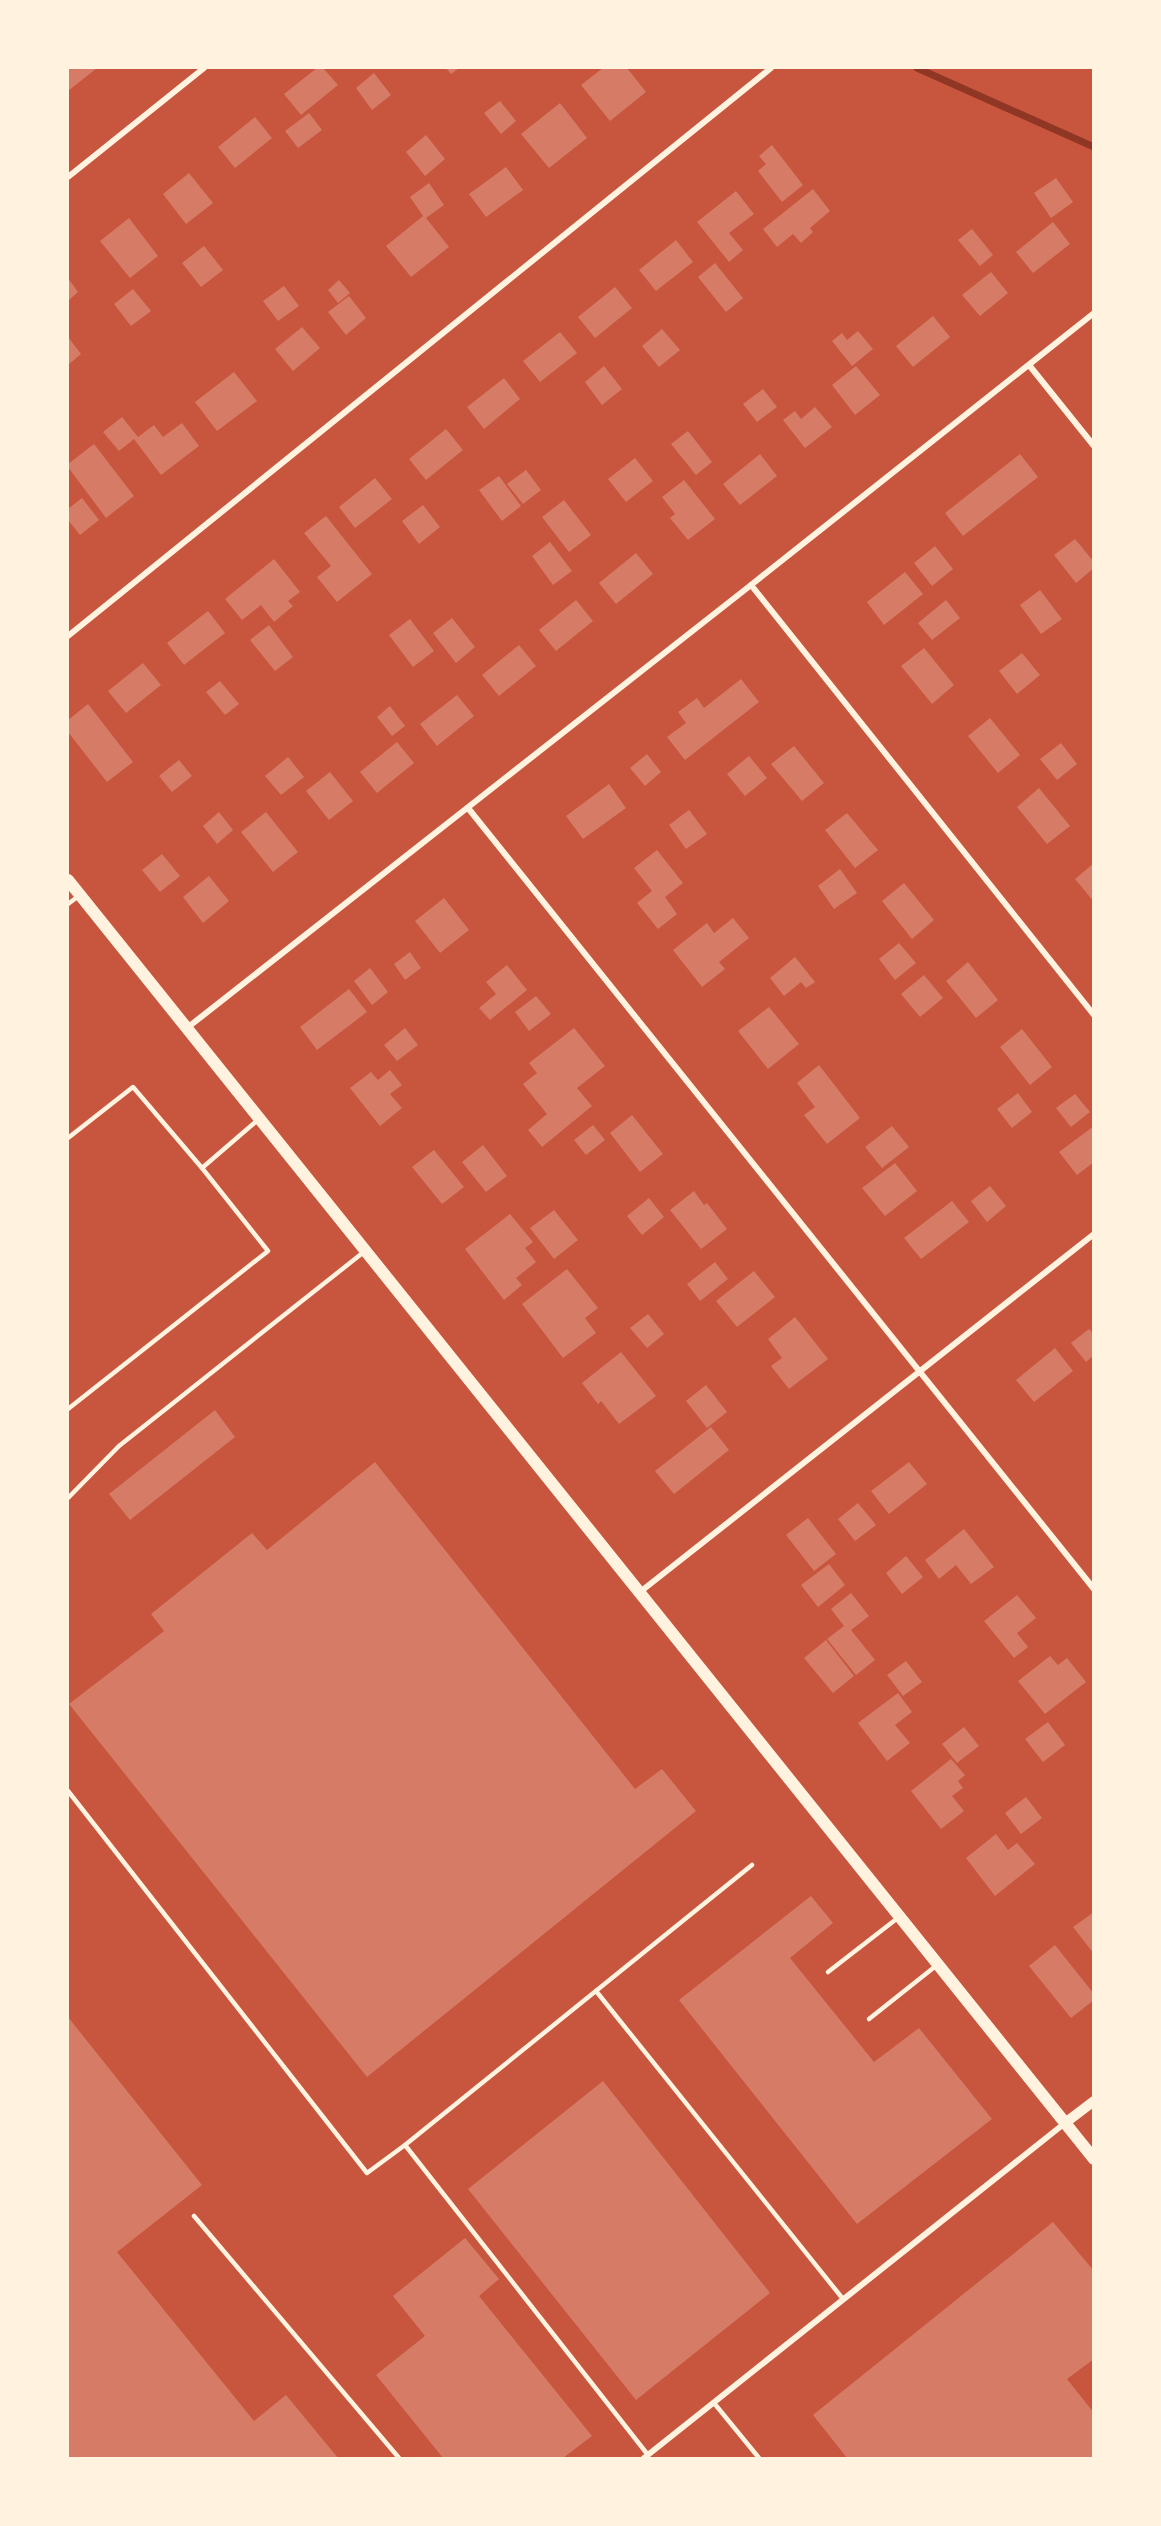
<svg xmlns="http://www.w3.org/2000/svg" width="1161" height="2526" viewBox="0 0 1161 2526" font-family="Overpass,sans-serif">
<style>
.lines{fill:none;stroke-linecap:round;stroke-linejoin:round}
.stream{stroke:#8f3625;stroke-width:7}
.building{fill:#d67c66}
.service{stroke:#fff3e0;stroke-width:4.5}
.minor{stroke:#fff3e0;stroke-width:6}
.tertiary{stroke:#fff3e0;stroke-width:10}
.secondary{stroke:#fff3e0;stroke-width:12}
</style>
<rect width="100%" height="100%" fill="#c8553d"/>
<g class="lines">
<polyline class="stream" points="917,68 1094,147"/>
</g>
<g class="building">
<polygon points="68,68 97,68 68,91"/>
<polygon points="317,68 323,68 338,85 301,115 284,94"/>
<polygon points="446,68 459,68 451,74"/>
<polygon points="603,68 627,68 646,92 610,121 581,85"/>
<polygon points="374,73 391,95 372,110 356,88"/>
<polygon points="500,101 516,121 501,134 484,113"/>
<polygon points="560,103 587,138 549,168 521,134"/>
<polygon points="309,113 322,130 298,148 285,131"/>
<polygon points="255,117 272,138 235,168 218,147"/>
<polygon points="426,135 445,159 425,176 406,152"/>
<polygon points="772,145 803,185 782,202 758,171 766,164 759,156"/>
<polygon points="506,167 523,190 486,217 469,194"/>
<polygon points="189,173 213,203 186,224 163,194"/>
<polygon points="1056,178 1073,202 1051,218 1034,193"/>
<polygon points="429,183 444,205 426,218 449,247 411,277 386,246 423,216 410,197"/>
<polygon points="813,189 830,211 810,228 813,232 801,243 793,234 777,247 763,229"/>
<polygon points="736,191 754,214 729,233 743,250 729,262 697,222"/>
<polygon points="129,218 158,256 130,278 100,241"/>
<polygon points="1053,222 1070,244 1033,273 1016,252"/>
<polygon points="972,229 993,255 980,266 958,240"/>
<polygon points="676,240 693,262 656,291 639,270"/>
<polygon points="204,246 223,270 201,287 182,263"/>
<polygon points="715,263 743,298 726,312 698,277"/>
<polygon points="991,272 1008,293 980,316 962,295"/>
<polygon points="68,278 78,292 68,301"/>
<polygon points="339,280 350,293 338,303 328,290"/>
<polygon points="284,286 299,306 278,321 263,301"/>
<polygon points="615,287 632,308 595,338 578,317"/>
<polygon points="133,289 151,311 131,326 114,304"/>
<polygon points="349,296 366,318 346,335 328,312"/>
<polygon points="933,316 950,337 913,367 896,346"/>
<polygon points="302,327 320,348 293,371 275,349"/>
<polygon points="662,329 680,350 659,367 642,346"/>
<polygon points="858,331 873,349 852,366 832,341 842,333 847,340"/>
<polygon points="560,332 577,353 540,382 523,361"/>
<polygon points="68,337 81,354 68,365"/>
<polygon points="604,366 622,389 602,405 585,382"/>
<polygon points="856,366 880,395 855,415 832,385"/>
<polygon points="234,372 257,401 217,431 195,402"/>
<polygon points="504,378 520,399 484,429 467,407"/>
<polygon points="763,389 777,407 757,422 743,404"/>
<polygon points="815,407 832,427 805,448 783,420 795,411 801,419"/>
<polygon points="122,417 138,437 154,425 163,437 182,423 199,446 161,475 134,439 119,451 103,432"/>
<polygon points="446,429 463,450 426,480 409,459"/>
<polygon points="688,431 712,462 696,475 671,444"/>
<polygon points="94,444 134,496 106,518 68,467 68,464"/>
<polygon points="760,454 777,476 740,505 723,484"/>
<polygon points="1020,454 1038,477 963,536 945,513"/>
<polygon points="635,458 653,481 626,502 608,479"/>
<polygon points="526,470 541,490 523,504 507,484"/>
<polygon points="499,476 521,506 502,521 479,490"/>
<polygon points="375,478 392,499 355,528 339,507"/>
<polygon points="684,480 715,519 688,540 670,518 675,514 662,497"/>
<polygon points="82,498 99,520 80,535 68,520 68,509"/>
<polygon points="564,500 591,535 569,552 542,517"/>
<polygon points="423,505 440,527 419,544 402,521"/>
<polygon points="326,516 372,574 337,602 317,577 331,566 304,533"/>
<polygon points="1075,539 1094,562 1094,568 1076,583 1054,555"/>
<polygon points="550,542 572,571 553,585 532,556"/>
<polygon points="935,546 953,569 932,586 914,563"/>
<polygon points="636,553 653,574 616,604 599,583"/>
<polygon points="274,559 300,592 288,601 293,606 274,622 261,605 242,620 225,599"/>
<polygon points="905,572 923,594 884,625 867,602"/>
<polygon points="1040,590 1062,619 1041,634 1020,605"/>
<polygon points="576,600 593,621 556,651 539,630"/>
<polygon points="946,600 960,618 932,640 918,623"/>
<polygon points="208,611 225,633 184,665 167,643"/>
<polygon points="452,618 475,647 456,663 433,633"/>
<polygon points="410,619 434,651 413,667 389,635"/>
<polygon points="269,625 293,657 275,671 250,640"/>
<polygon points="519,645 536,666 499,696 482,675"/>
<polygon points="924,648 954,685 932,704 901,666"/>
<polygon points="1022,653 1040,675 1017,694 999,671"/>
<polygon points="143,663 161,685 126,713 108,691"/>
<polygon points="741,679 759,702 685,760 667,737 686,723 678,712 697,698 704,708"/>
<polygon points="220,681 239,704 225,715 206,692"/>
<polygon points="457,695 474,716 437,746 420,724"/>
<polygon points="88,704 133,762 107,782 68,732 68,720"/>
<polygon points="390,706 405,726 392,736 377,717"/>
<polygon points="990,718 1020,755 998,773 968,736"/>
<polygon points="397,742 414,763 377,793 360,772"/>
<polygon points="1061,743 1077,764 1057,780 1040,759"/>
<polygon points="794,746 824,783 802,801 771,764"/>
<polygon points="647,754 661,772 645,786 630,768"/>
<polygon points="749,756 767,778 745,796 727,774"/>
<polygon points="288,757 304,777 281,795 265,776"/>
<polygon points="179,760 192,776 172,792 159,776"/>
<polygon points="330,772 353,801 329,820 306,791"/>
<polygon points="609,784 626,808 583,839 566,816"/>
<polygon points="1039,788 1070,826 1047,844 1017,807"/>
<polygon points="689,810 707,834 686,849 669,825"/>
<polygon points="219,812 233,830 217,844 203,826"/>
<polygon points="266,812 298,852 273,872 241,832"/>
<polygon points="847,813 878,850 855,868 825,830"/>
<polygon points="657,850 683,883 665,897 677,914 658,929 637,903 652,891 634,868"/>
<polygon points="162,854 180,876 160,892 142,870"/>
<polygon points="1094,863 1094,902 1075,879"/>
<polygon points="840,869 857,893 834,909 818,886"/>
<polygon points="209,876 229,901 203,923 183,897"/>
<polygon points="904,883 934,920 912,939 882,901"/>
<polygon points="444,898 469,930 440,953 415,921"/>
<polygon points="733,918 749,938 719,962 725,969 702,987 673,950 707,923 714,933"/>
<polygon points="899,943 916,963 895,980 879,959"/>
<polygon points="410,952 421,968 405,980 394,964"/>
<polygon points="795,957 815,982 806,988 801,982 784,996 770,978"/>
<polygon points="968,962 998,1000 976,1018 946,981"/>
<polygon points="507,965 527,990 490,1020 479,1008 496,994 486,982"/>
<polygon points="370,968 388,992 372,1005 354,981"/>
<polygon points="924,975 943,998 920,1017 901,994"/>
<polygon points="349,989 367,1012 317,1050 300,1027"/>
<polygon points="536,996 551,1014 529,1031 515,1012"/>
<polygon points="769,1007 799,1044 768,1069 738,1031"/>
<polygon points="405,1028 418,1045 397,1061 384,1045"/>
<polygon points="574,1028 605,1066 577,1088 592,1106 542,1147 528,1130 547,1114 523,1084 537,1073 529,1063"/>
<polygon points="1022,1029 1052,1067 1030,1085 1000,1047"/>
<polygon points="819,1065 860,1118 827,1144 804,1115 815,1107 797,1083"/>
<polygon points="390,1070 402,1085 390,1094 402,1108 380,1126 350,1088 371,1072 378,1080"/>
<polygon points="1018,1093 1032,1112 1012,1128 997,1109"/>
<polygon points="1075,1094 1090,1112 1071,1127 1056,1108"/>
<polygon points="632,1115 663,1154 640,1172 610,1133"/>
<polygon points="593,1125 605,1140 586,1155 574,1140"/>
<polygon points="892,1126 909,1147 882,1168 865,1147"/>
<polygon points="1094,1126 1094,1162 1077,1175 1059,1152"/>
<polygon points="483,1145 507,1176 486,1192 462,1162"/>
<polygon points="434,1150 464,1187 442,1204 412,1167"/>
<polygon points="895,1163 917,1191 885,1216 862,1188"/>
<polygon points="990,1186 1006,1206 987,1222 971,1201"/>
<polygon points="694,1191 704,1205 707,1203 727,1229 701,1249 670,1210"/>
<polygon points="649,1198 664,1217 642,1235 627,1216"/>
<polygon points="952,1201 969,1222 921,1259 904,1238"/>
<polygon points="554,1210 578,1240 554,1259 530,1228"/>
<polygon points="510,1214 533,1242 525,1248 536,1262 516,1278 522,1285 504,1300 465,1249"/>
<polygon points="715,1262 728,1279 700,1301 687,1284"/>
<polygon points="567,1269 598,1308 585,1318 596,1333 563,1358 522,1304"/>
<polygon points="754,1271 775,1297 737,1327 716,1301"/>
<polygon points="648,1314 664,1334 647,1348 630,1328"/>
<polygon points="795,1317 828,1359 789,1389 771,1366 782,1358 768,1339"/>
<polygon points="1089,1329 1094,1334 1094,1355 1086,1362 1071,1343"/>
<polygon points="1055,1348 1073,1371 1034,1402 1016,1380"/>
<polygon points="621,1352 656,1396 619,1424 601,1401 598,1404 582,1383"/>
<polygon points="706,1385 727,1412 707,1428 686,1401"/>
<polygon points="215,1410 235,1437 130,1520 109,1494"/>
<polygon points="711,1427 729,1450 674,1494 655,1471"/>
<polygon points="375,1462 635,1789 662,1769 696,1811 367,2077 69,1704 164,1631 151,1614 252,1533 267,1550"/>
<polygon points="909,1462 927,1484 889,1514 871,1491"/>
<polygon points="858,1503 876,1525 855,1541 838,1519"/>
<polygon points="808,1518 836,1554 814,1571 786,1535"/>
<polygon points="964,1529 994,1567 971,1584 956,1565 939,1579 925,1560"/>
<polygon points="906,1556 923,1577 902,1594 886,1573"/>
<polygon points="829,1564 845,1585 818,1607 801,1585"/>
<polygon points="851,1593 869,1616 851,1630 875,1660 856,1675 827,1639 844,1626 831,1609"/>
<polygon points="1017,1595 1036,1618 1017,1633 1028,1647 1014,1658 984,1621"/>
<polygon points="826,1640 854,1676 833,1693 804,1658"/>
<polygon points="1050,1656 1058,1665 1067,1658 1086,1682 1045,1714 1018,1681"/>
<polygon points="906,1661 922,1682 903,1696 887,1675"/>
<polygon points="898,1693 912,1712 895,1725 910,1743 887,1761 858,1723"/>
<polygon points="1048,1722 1065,1745 1043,1762 1025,1739"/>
<polygon points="964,1727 979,1746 957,1763 942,1744"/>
<polygon points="951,1759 965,1775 958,1781 963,1788 952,1796 964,1811 941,1829 911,1791"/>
<polygon points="1026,1797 1042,1818 1021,1834 1005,1813"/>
<polygon points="996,1834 1008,1850 1017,1843 1035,1864 995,1896 966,1858"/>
<polygon points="811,1896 833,1923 790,1958 874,2062 919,2028 992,2119 857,2224 679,2000"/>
<polygon points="1094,1912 1094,1954 1073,1927"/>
<polygon points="1055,1945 1094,1994 1094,2000 1071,2018 1029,1966"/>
<polygon points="68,2017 202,2185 117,2252 254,2421 286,2395 338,2458 68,2458"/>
<polygon points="603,2081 770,2293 636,2400 468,2189"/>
<polygon points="1053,2222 1094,2271 1094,2359 1067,2379 1094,2413 1094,2458 847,2458 813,2415"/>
<polygon points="465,2238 499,2279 479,2296 592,2436 563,2458 443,2458 376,2375 425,2336 393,2296"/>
</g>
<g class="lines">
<g class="service">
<polyline points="68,904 80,895"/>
<polyline points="68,1138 133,1087 202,1168 268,1251 68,1409"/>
<polyline points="202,1168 259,1119"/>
<polyline points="68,1498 119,1446 365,1251"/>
<polyline points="68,1791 367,2173 405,2145 648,2455"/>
<polyline points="828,1972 899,1917"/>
<polyline points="596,1991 843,2299"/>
<polyline points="869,2019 937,1965"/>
<polyline points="405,2145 752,1865"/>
<polyline points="194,2216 399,2458"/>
<polyline points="714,2403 759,2458"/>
</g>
<g class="minor">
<polyline points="68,177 204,68"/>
<polyline points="1029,365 1094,446"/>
<polyline points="751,585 1094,1015"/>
<polyline points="68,636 771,68"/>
<polyline points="468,808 1094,1589"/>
<polyline points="187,1028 751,585 1094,313"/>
<polyline points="640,1592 1094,1234"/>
<polyline points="644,2458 1065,2123"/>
</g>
<polyline class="tertiary" points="1065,2123 1094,2101"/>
<polyline class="secondary" points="68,880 1094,2159"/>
</g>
<rect width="1161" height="2526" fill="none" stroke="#fff3e0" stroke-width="138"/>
</svg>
